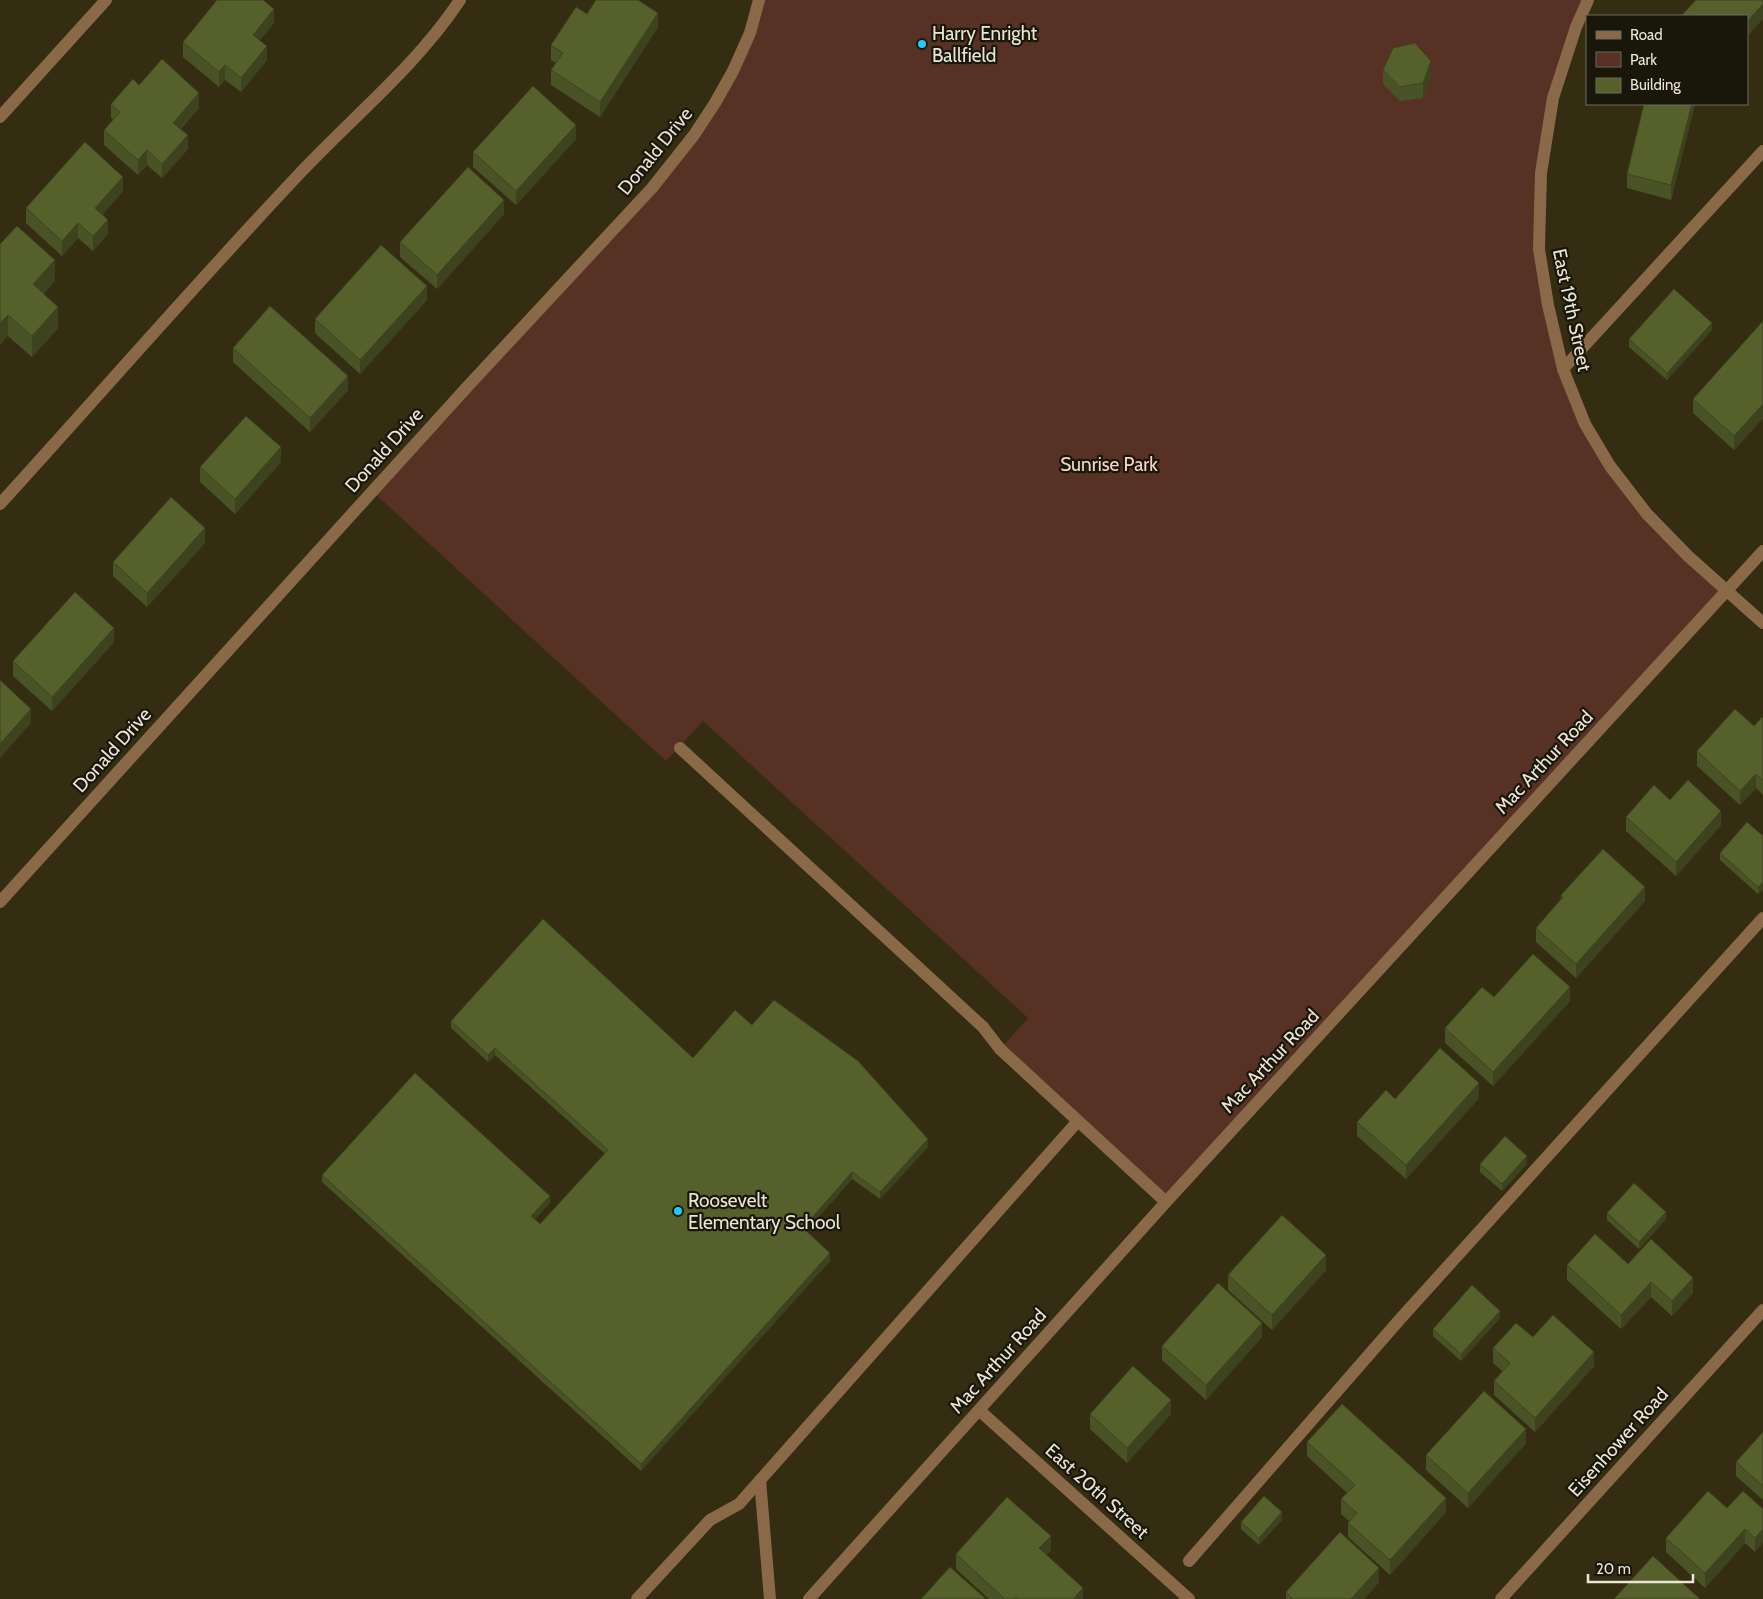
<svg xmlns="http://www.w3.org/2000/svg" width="1763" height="1599" viewBox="0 0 1763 1599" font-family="Cabin,sans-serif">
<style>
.green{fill:#583125}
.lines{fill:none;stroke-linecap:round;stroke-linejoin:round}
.minor{stroke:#8a6949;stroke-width:12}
.wall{fill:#4a5325}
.shaded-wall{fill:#3c431e}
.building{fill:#56602b;stroke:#3c431e}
.poi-dot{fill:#22c9fe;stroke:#19160a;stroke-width:2}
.labels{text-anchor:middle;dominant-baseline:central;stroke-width:4.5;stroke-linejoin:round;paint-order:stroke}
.poi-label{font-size:19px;fill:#eae5d6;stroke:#19160a;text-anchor:start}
.street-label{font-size:19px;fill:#eae5d6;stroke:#19160a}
.park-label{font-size:19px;fill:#f7d3c8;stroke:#19160a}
</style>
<rect width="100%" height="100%" fill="#352d12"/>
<polygon class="green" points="759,0 1588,0 1553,98 1539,249 1563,369 1610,466 1728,591 1166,1202 1000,1049 1028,1018 703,721 666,761 372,491 652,188 715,103"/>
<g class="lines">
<g class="minor">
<polyline points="1588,0 1576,27 1553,98 1541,173 1539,249 1548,305 1563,369 1585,424 1610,466 1647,514 1688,556 1763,623"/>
<polyline points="0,117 106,0"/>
<polyline points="1563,369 1763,151"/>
<path d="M0,504C101,393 199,280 302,171C355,115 417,65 460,0"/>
<polyline points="680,748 983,1027 1000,1049 1166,1202"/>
<polyline points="0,902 468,386 652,188 694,135 715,103 733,71 750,33 759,0"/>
<polyline points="980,1411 1189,1599"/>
<polyline points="760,1480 770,1599"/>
<polyline points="1189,1561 1401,1318 1763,918"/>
<polyline points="637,1599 710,1520 739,1504 1078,1121"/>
<polyline points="809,1599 1166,1202 1763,551"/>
<polyline points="1501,1599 1763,1310"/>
</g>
</g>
<g class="wall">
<polygon points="587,14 658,27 600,117 551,85 551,70 556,63 551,60 551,45"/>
<polygon points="274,23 260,40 267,60 241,92 225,80 219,87 183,57 183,42"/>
<polygon points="1383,70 1431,76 1423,98 1400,101 1383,84"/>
<polygon points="139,85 199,108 181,129 188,149 162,178 147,165 138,175 104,145 104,130 113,120 111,118 111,104"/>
<polygon points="1644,104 1695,104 1671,200 1627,188 1627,174"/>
<polygon points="576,139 516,205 473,167 473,152"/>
<polygon points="123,191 102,215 108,234 93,251 78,238 62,256 26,223 26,208"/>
<polygon points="504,214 437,289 400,257 400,242"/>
<polygon points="0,244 55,281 44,293 58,328 32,357 8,336"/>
<polygon points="427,300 360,374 315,333 315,319"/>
<polygon points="1763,321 1763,418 1734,450 1693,413 1693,399"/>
<polygon points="1712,330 1667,380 1629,347 1629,339"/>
<polygon points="233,348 348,390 310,432 233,362"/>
<polygon points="281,462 235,514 200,482 200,467"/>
<polygon points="205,543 147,607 113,576 113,562"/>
<polygon points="114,642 52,711 13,676 13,661"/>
<polygon points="1763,718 1763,795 1756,788 1740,805 1697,766 1697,751 1754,726"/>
<polygon points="1670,800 1721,825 1676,876 1626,831 1626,817"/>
<polygon points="1763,836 1763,889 1758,894 1720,860 1720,853"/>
<polygon points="1561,895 1645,901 1576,978 1536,942 1536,928 1561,899"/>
<polygon points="1494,997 1570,1001 1493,1086 1445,1043 1445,1028"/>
<polygon points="451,1021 693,1058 752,1025 928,1147 880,1199 852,1179 806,1231 830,1261 641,1471 322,1182 322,1175 550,1203 535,1219 540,1224 605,1154 495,1055 488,1062 451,1028"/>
<polygon points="1479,1098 1406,1179 1357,1136 1357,1122 1395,1099"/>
<polygon points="1480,1164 1527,1164 1502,1191 1480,1172"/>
<polygon points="1607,1213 1666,1219 1639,1249 1607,1220"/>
<polygon points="1628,1264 1693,1293 1672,1316 1651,1297 1621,1329 1567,1280 1567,1265"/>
<polygon points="1326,1270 1272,1330 1228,1290 1228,1275"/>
<polygon points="1500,1318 1461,1361 1433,1336 1433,1329"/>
<polygon points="1262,1337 1206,1400 1162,1360 1162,1346"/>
<polygon points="1493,1348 1594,1366 1535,1432 1494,1395 1494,1381 1502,1371 1493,1363"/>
<polygon points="1090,1414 1171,1414 1127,1463 1090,1429"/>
<polygon points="1763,1432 1763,1500 1736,1476 1736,1462"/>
<polygon points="1307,1442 1446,1512 1390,1575 1348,1537 1348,1523 1349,1521 1341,1514 1341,1499 1347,1493 1307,1456"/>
<polygon points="1526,1443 1468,1508 1426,1470 1426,1455"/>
<polygon points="1727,1508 1763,1509 1755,1552 1745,1543 1705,1588 1666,1552 1666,1538"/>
<polygon points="1282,1520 1259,1545 1241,1529 1241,1522"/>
<polygon points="1051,1550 1046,1555 1083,1599 989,1599 956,1569 956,1554"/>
<polygon points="1379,1582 1364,1599 1286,1599 1286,1592"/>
</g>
<g class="shaded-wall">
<polygon points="1763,4 1763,19 1747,37 1747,22"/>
<polygon points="274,9 274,23 253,49 253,35"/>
<polygon points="658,13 658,27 600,117 600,102"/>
<polygon points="267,46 267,60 241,92 241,78"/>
<polygon points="1431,61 1431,76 1423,98 1423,83"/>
<polygon points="225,65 225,80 219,87 219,72"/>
<polygon points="199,93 199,108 173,137 173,123"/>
<polygon points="1692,104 1695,104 1671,200 1671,185"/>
<polygon points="576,125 576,139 516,205 516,191"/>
<polygon points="188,135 188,149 162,178 162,164"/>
<polygon points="147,150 147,165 138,175 138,160"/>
<polygon points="123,177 123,191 95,223 95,208"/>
<polygon points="504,200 504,214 437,289 437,275"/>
<polygon points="108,220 108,234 93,251 93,236"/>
<polygon points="78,223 78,238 62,256 62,241"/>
<polygon points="55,260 55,281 33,305 33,284"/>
<polygon points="427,286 427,300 360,374 360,360"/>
<polygon points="58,307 58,328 32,357 32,336"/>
<polygon points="8,315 8,336 0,345 0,323"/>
<polygon points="1712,323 1712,330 1667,380 1667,373"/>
<polygon points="348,376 348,390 310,432 310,418"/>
<polygon points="1763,404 1763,418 1734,450 1734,436"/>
<polygon points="281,447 281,462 235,514 235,499"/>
<polygon points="205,528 205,543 147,607 147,593"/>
<polygon points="114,628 114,642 52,711 52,697"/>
<polygon points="31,709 31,723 0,758 0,744"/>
<polygon points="1756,774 1756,788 1740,805 1740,791"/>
<polygon points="1721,811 1721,825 1676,876 1676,862"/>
<polygon points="1763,882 1763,889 1758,894 1758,887"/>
<polygon points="1645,887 1645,901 1576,978 1576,964"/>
<polygon points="1570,987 1570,1001 1493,1086 1493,1072"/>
<polygon points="495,1048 495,1055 488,1062 488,1055"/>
<polygon points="1479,1083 1479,1098 1406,1179 1406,1165"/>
<polygon points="928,1139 928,1147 880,1199 880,1192"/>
<polygon points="1527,1156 1527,1164 1502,1191 1502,1184"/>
<polygon points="852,1172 852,1179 803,1235 803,1228"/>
<polygon points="550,1196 550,1203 531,1223 531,1216"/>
<polygon points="1666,1212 1666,1219 1639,1249 1639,1242"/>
<polygon points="830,1253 830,1261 641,1471 641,1464"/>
<polygon points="1326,1255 1326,1270 1272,1330 1272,1315"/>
<polygon points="1693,1278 1693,1293 1672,1316 1672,1301"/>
<polygon points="1651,1282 1651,1297 1621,1329 1621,1315"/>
<polygon points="1500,1311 1500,1318 1461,1361 1461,1354"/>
<polygon points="1262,1323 1262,1337 1206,1400 1206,1385"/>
<polygon points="1594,1352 1594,1366 1535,1432 1535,1418"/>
<polygon points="1171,1400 1171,1414 1127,1463 1127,1448"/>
<polygon points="1526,1429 1526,1443 1468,1508 1468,1493"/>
<polygon points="1446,1498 1446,1512 1390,1575 1390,1560"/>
<polygon points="1282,1512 1282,1520 1259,1545 1259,1538"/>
<polygon points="1745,1529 1745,1543 1705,1588 1705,1573"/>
<polygon points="1763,1529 1763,1543 1755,1552 1755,1538"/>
<polygon points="1051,1536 1051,1550 1039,1563 1039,1548"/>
<polygon points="1379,1568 1379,1582 1364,1599 1351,1599"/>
<polygon points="1083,1588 1083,1599 1073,1599"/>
</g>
<g class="building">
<polygon points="217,0 263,0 274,9 253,35 267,46 241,78 225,65 219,72 183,42"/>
<polygon points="596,0 638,0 658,13 600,102 551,70 563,53 551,45 576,7 587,14"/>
<polygon points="1696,0 1763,0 1763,4 1747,22 1747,16 1681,16"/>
<polygon points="1415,43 1431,61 1423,83 1400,87 1383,70 1393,48"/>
<polygon points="162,59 199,93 173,123 188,135 162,164 147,150 138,160 104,130 120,112 111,104 133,79 139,85"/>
<polygon points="533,86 576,125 516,191 473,152"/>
<polygon points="1644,104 1692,104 1671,185 1627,174"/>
<polygon points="85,142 123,177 95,208 108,220 93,236 78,223 62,241 26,208"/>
<polygon points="468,167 504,200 437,275 400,242"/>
<polygon points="17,226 55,260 33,284 58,307 32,336 8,315 0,323 0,244"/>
<polygon points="381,245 427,286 360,360 315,319"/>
<polygon points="1674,289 1712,323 1667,373 1629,339"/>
<polygon points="270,306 348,376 310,418 233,348"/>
<polygon points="1763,321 1763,404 1734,436 1693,399"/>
<polygon points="246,416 281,447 235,499 200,467"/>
<polygon points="171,497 205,528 147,593 113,562"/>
<polygon points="75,592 114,628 52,697 13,661"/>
<polygon points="0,680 31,709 0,744"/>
<polygon points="1735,709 1754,726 1762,717 1763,718 1763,781 1756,774 1740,791 1697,751"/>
<polygon points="1688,780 1721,811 1676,862 1626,817 1654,785 1670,800"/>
<polygon points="1747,822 1763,836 1763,882 1758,887 1720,853"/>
<polygon points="1603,849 1645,887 1576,964 1536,928 1563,897 1561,895"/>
<polygon points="543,919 693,1058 735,1010 752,1025 774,1000 858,1061 928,1139 880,1192 852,1172 803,1228 830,1253 641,1464 322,1175 415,1073 550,1196 531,1216 540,1224 608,1150 495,1048 488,1055 451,1021"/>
<polygon points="1533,954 1570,987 1493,1072 1445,1028 1482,987 1494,997"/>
<polygon points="1440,1048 1479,1083 1406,1165 1357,1122 1386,1090 1395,1099"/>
<polygon points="1505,1136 1527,1156 1502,1184 1480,1164"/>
<polygon points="1634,1183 1666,1212 1639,1242 1607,1213"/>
<polygon points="1282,1215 1326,1255 1272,1315 1228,1275"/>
<polygon points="1595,1234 1628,1264 1651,1239 1693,1278 1672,1301 1651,1282 1621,1315 1567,1265"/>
<polygon points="1218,1283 1262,1323 1206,1385 1162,1346"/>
<polygon points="1472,1285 1500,1311 1461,1354 1433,1329"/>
<polygon points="1553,1315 1594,1352 1535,1418 1494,1381 1510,1363 1493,1348 1516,1323 1533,1337"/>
<polygon points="1133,1366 1171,1400 1127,1448 1090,1414"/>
<polygon points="1484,1391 1526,1429 1468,1493 1426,1455"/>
<polygon points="1342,1404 1446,1498 1390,1560 1348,1523 1357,1513 1341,1499 1355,1485 1307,1442"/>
<polygon points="1763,1432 1763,1486 1736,1462"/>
<polygon points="1708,1491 1727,1508 1743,1491 1763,1509 1763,1529 1755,1538 1745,1529 1705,1573 1666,1538"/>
<polygon points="1264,1496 1282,1512 1259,1538 1241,1522"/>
<polygon points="1007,1497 1051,1536 1039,1548 1083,1588 1073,1599 1018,1599 1016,1597 1014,1599 1005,1599 956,1554"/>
<polygon points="1340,1532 1379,1568 1351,1599 1293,1599 1286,1592"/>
<polygon points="1653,1556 1700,1599 1614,1599"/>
<polygon points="950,1567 986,1599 921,1599"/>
</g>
<g class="poi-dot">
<circle cx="922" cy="44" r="5"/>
<circle cx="678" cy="1211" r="5"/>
</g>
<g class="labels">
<g class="poi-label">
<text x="932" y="33">Harry Enright<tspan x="932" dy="22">Ballfield</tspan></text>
<text x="688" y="1200">Roosevelt<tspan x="688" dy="22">Elementary School</tspan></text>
</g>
<g class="street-label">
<text transform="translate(655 151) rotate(-51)">Donald Drive</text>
<text transform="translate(1572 310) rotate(78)">East 19th Street</text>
<text transform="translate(384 450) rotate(-48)">Donald Drive</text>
<text transform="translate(112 750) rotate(-48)">Donald Drive</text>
<text transform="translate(1544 762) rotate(-47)">Mac Arthur Road</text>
<text transform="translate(1270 1061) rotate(-47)">Mac Arthur Road</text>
<text transform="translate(998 1361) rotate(-48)">Mac Arthur Road</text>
<text transform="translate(1618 1442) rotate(-48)">Eisenhower Road</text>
<text transform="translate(1097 1491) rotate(42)">East 20th Street</text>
</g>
<g class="park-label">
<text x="1109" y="464">Sunrise Park</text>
</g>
</g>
<rect x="1586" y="15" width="162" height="90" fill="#19160a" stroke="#6d695c"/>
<rect x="1596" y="31" width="25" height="8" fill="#8a6949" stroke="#6d695c"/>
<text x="1630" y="40" font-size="15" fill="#eae5d6">Road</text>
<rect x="1596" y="52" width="25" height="15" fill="#583125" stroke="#6d695c"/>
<text x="1630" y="65" font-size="15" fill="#eae5d6">Park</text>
<rect x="1596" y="78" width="25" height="15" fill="#56602b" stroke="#6d695c"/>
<text x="1630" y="90" font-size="15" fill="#eae5d6">Building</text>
<path d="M1588 1574v8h105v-8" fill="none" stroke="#eae5d6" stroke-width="2.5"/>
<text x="1596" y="1574" font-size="15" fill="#eae5d6" stroke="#19160a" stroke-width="4" paint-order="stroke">20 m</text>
</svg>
